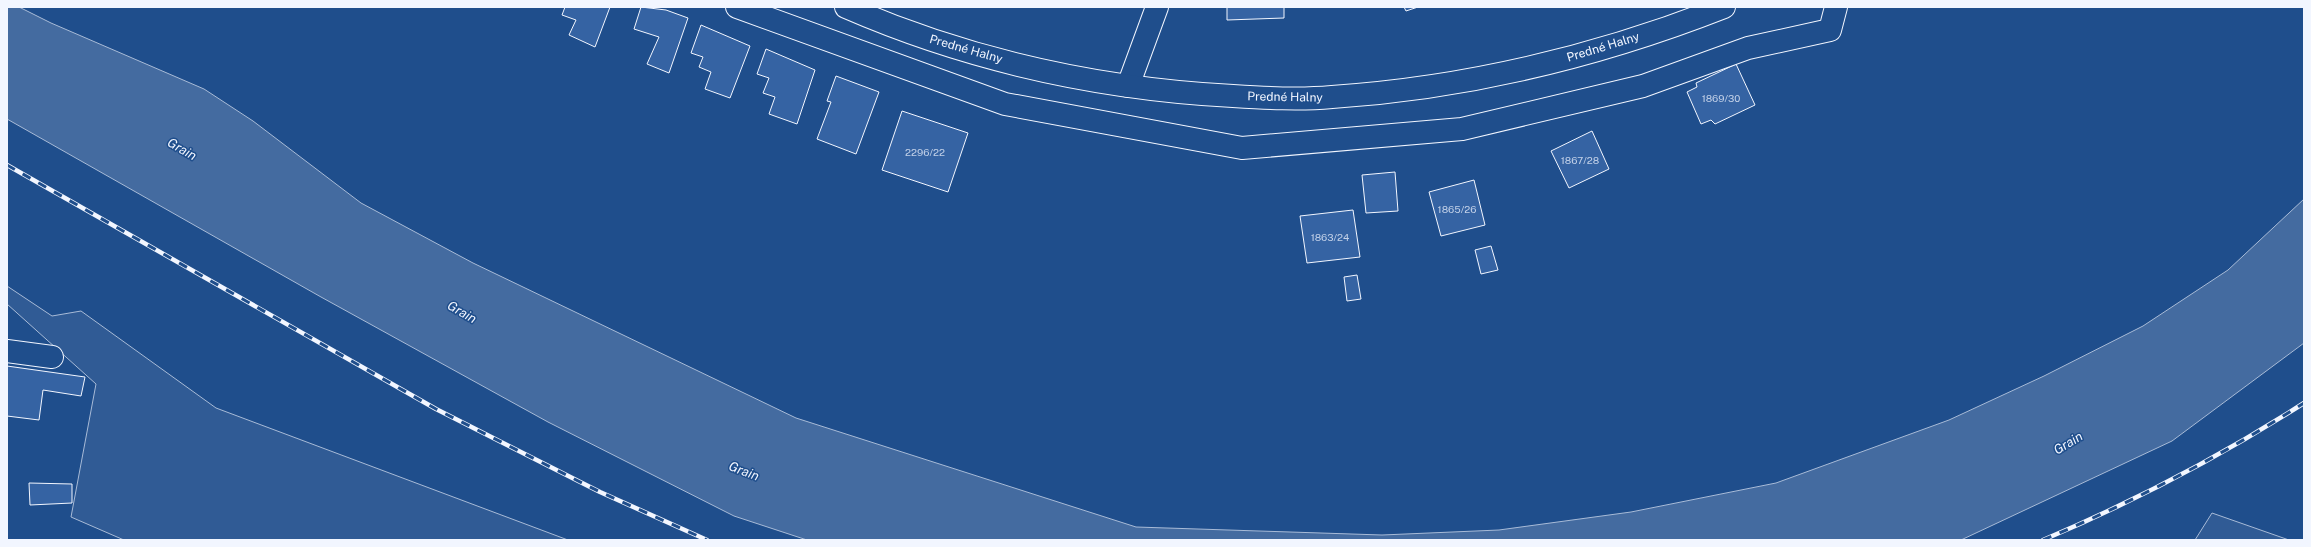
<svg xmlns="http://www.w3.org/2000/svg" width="2311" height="547" viewBox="0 0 2311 547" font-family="'Public Sans',sans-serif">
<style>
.built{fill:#305b95;stroke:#a8bbd7}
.water{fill:#446ba0;stroke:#a8bbd7}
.building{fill:#3563a3;stroke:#f2f6ff}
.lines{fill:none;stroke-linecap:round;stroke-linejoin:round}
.street-casing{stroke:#f2f6ff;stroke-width:24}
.primary-casing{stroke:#f2f6ff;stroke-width:24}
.street{stroke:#1f4e8c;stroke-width:22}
.primary{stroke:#1f4e8c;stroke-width:22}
.rail-casing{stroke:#f2f6ff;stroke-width:4.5}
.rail{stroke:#1f4e8c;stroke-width:3;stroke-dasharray:9;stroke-linecap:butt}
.labels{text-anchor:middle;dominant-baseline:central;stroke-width:3;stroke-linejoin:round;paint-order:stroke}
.number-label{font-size:10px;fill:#c3d1e8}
.street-label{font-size:12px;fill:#f2f6ff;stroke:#1f4e8c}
.water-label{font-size:13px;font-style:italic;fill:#f2f6ff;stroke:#1f4e8c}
</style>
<rect width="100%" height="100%" fill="#1f4e8c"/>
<g class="built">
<polygon points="7,286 52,316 81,311 216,408 568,540 124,540 71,517 96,384 7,304"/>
<polygon points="2212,513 2289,540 2195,540"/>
</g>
<polygon class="water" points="7,7 19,7 51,23 204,89 253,121 361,203 473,263 796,418 1136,527 1382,535 1499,530 1631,512 1776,483 1949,420 2044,376 2143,326 2228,270 2304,199 2304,343 2172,441 1961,540 807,540 734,516 548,422 321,297 7,119"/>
<g class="building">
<polygon points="565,7 610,7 595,47 569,35 576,20 562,15"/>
<polygon points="641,7 666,10 688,18 669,73 647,64 659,37 634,29"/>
<polygon points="1227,7 1284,7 1284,18 1227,20"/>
<polygon points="1404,7 1418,7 1406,11"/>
<polygon points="701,25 750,46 730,98 705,89 711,72 699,67 703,57 691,53"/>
<polygon points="766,49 815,70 797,124 769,114 775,97 763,93 769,78 757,74"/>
<polygon points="1736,64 1755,105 1715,124 1711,120 1701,124 1687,92 1697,87 1696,83"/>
<polygon points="836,76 879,92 856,154 817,139 831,102 827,101"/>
<polygon points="902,111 968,133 948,192 882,170"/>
<polygon points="1592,131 1609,169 1569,188 1551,151"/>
<polygon points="1395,172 1398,211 1366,213 1362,175"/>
<polygon points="1474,180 1485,225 1441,236 1429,192"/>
<polygon points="1353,210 1360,257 1307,263 1300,216"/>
<polygon points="1491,246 1498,270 1481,274 1475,250"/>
<polygon points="1357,275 1361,299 1347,301 1344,277"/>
<polygon points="7,366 85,377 81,396 43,390 39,420 7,416"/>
<polygon points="29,483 72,484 72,503 30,505"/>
</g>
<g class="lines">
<defs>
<g id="street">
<polyline points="737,7 1005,104 1242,148 1462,129 1643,86 1748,48 1830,30 1836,7"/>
<polyline points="1128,86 1157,7"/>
<polyline points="7,351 52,357"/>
</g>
<path id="primary" d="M846,7C968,60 1100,89 1233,96C1266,98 1299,100 1332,97C1466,88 1599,56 1724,7"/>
</defs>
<use href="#street" class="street-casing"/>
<use href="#primary" class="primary-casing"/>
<use href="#street" class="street"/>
<use href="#primary" class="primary"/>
<defs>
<g id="rail">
<polyline points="7,165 436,409 600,492 707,540"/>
<path d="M2043,540C2133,502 2221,456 2304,403"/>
</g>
</defs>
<use href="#rail" class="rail-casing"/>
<use href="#rail" class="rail"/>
</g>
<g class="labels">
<g class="number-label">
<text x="1721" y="98">1869/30</text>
<text x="925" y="152">2296/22</text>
<text x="1580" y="160">1867/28</text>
<text x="1457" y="209">1865/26</text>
<text x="1330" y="237">1863/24</text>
</g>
<g class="street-label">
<text transform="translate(1603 47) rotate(-17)">Predné Halny</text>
<text transform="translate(966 49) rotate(16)">Predné Halny</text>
<text transform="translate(1285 97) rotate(1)">Predné Halny</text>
</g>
<g class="water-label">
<text transform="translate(182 149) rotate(30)">Grain</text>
<text transform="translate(462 312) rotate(30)">Grain</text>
<text transform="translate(2068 443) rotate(-31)">Grain</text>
<text transform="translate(744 471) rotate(21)">Grain</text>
</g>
</g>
<rect width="2311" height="547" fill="none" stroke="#f2f6ff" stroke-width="16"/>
</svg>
